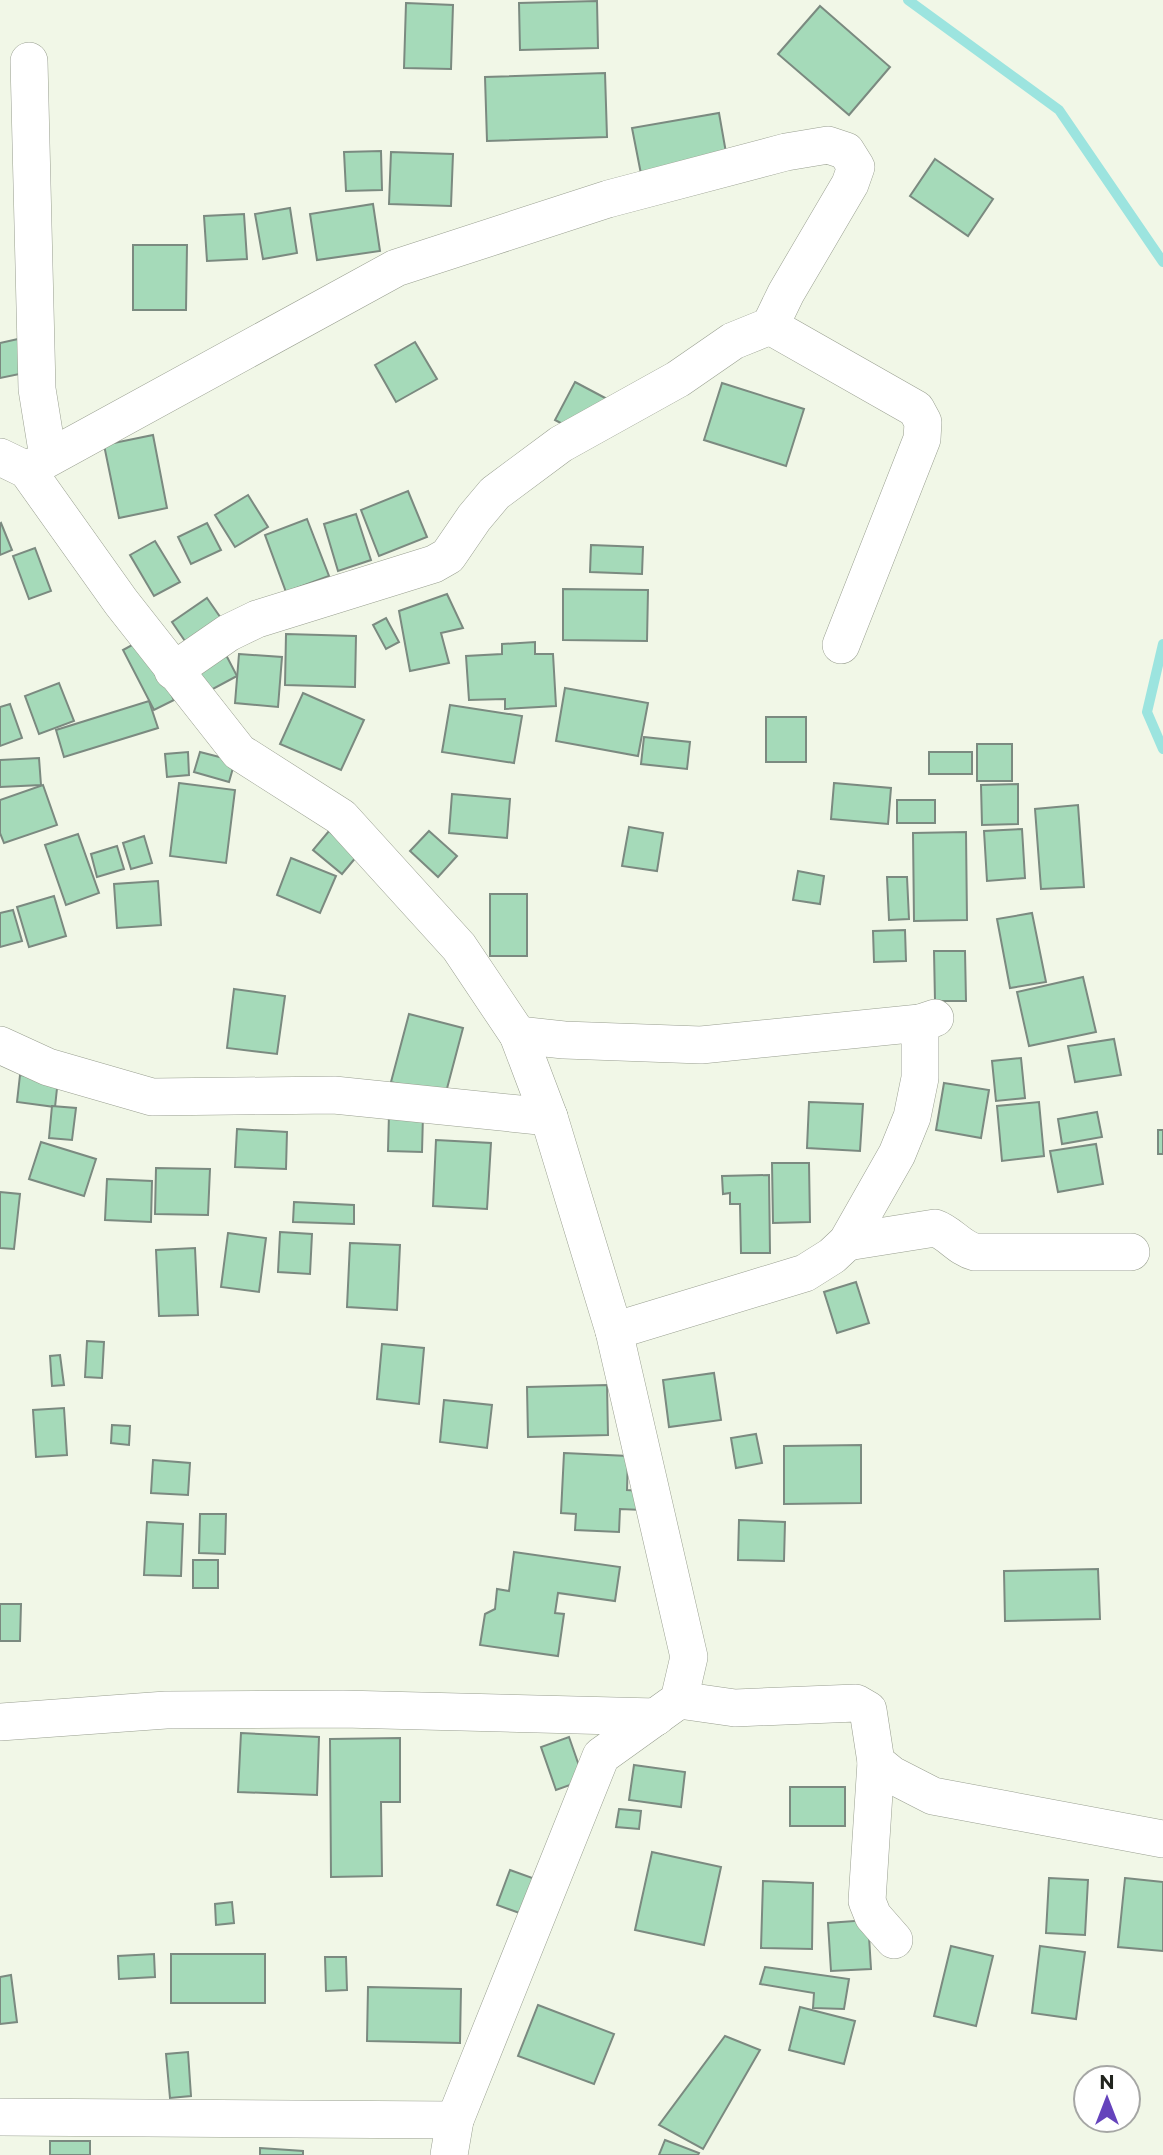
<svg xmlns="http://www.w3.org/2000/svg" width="1163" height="2155" viewBox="0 0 1163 2155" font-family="Montserrat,sans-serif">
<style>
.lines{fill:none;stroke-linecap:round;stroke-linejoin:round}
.stream{stroke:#9ce4df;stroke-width:10}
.building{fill:#a5dab9;stroke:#7b8a80;stroke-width:2}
.street-casing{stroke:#999f90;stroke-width:38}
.street{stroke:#fff;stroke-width:37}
</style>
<rect width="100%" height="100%" fill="#f1f7e7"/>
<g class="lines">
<g class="stream">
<polyline points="908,0 1059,110 1163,262"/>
<polyline points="1163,644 1147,712 1163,749"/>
</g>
</g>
<g class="building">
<polygon points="597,1 598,48 520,50 519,3"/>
<polygon points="406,3 453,5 451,69 404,68"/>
<polygon points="820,6 890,67 849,115 778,54"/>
<polygon points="605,73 607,137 487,141 485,77"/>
<polygon points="719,113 728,164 642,179 632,128"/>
<polygon points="381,151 382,190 346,191 344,152"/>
<polygon points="391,152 453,154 451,206 389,204"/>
<polygon points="935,159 993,199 968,236 910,196"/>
<polygon points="373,204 380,251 317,260 310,214"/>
<polygon points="290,208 297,253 263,259 255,214"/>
<polygon points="244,214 247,259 207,261 204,216"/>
<polygon points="133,245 187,245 186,310 133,310"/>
<polygon points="27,337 34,371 0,378 0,343"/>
<polygon points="415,342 437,379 396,402 375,365"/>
<polygon points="575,382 609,400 589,438 555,420"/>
<polygon points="722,383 804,409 786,466 704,440"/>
<polygon points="153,435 167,508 119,518 104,445"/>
<polygon points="408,491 427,537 379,556 361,510"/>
<polygon points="248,495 268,527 235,547 215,515"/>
<polygon points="356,514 371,560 338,571 324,524"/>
<polygon points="307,519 329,576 286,592 265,535"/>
<polygon points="1,523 12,550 0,555 0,524"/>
<polygon points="207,523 221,550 191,564 178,537"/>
<polygon points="155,541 180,582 154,596 130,555"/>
<polygon points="591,545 643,547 642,574 590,572"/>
<polygon points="35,548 51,591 29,599 13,556"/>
<polygon points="563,589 648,590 647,641 563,640"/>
<polygon points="447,594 463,628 441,633 449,663 410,671 399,611"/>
<polygon points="207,598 225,624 189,647 172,622"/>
<polygon points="386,618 399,642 386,649 373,625"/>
<polygon points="286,634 356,636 355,687 285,685"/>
<polygon points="143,639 174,700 154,710 123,650"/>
<polygon points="535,642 535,654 553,654 556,706 505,709 505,699 469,700 466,656 502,654 502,644"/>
<polygon points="225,653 237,676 198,697 185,674"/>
<polygon points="239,654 282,657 278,707 235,703"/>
<polygon points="59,683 74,721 39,734 25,696"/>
<polygon points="565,688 648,703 638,756 556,741"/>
<polygon points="303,693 364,720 341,770 280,744"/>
<polygon points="149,701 158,728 64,757 56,730"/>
<polygon points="10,704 22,738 0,746 0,707"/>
<polygon points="450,705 522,716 514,763 442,752"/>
<rect x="766" y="717" width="40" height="45"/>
<polygon points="644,737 690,742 687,769 641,764"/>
<rect x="977" y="744" width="35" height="37"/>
<polygon points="188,752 189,775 167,777 165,754"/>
<polygon points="200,752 235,761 229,782 194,772"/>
<rect x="929" y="752" width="43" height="22"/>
<polygon points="39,758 41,785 0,787 0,760"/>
<polygon points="179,783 235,790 226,863 170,856"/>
<polygon points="834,783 891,788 888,824 831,819"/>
<polygon points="1018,784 1018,824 982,825 981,785"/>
<polygon points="43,785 57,825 4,843 0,833 0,800"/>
<polygon points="452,794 510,799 507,838 449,833"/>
<rect x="897" y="800" width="38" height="23"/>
<polygon points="1078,805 1084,887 1041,889 1035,809"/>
<polygon points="629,827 663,833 657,871 622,866"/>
<polygon points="1022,829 1025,878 987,881 984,831"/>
<polygon points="329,831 357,856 342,874 313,850"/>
<polygon points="429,831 457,856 438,877 410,851"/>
<polygon points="966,832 967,920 914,921 913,833"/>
<polygon points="78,834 99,893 66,905 45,845"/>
<polygon points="144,836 152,863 131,869 123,843"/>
<polygon points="117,846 124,869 97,877 91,854"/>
<polygon points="291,858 336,876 320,913 277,895"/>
<polygon points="798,871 824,876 820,904 793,900"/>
<polygon points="887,877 907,877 909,919 889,920"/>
<polygon points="158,881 161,925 117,928 114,884"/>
<rect x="490" y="894" width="37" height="62"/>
<polygon points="54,896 66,936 29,947 17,907"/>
<polygon points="13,910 22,941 0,947 0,913"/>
<polygon points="1032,913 1046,982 1010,988 997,919"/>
<polygon points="905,930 906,961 874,962 873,931"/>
<polygon points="934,951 965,951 966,1001 935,1001"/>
<polygon points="1083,977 1096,1032 1029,1046 1017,992"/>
<polygon points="234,989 285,996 277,1054 227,1048"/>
<polygon points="409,1014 463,1028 445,1096 391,1082"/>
<polygon points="1114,1039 1121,1075 1075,1082 1068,1046"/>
<polygon points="1021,1058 1025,1098 996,1101 992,1061"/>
<polygon points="20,1075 58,1079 55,1107 17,1102"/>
<polygon points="944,1083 989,1090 981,1138 936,1130"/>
<polygon points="809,1102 863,1104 860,1151 807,1148"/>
<polygon points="1039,1102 1044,1156 1002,1161 997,1106"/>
<polygon points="52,1106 76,1108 72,1140 49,1138"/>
<polygon points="1097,1112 1102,1137 1062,1144 1058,1119"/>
<polygon points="389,1114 423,1115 422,1152 388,1151"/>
<polygon points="237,1129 287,1132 286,1169 235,1167"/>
<rect x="1158" y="1130" width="5" height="24"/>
<polygon points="436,1140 491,1143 487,1209 433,1206"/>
<polygon points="41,1142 96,1159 84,1196 29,1179"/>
<polygon points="1096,1144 1103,1184 1058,1192 1050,1151"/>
<polygon points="772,1163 809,1163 810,1222 773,1223"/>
<polygon points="156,1168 210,1169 208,1215 155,1214"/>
<polygon points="769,1175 770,1253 741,1253 740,1204 730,1204 730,1193 723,1194 722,1176"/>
<polygon points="107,1179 152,1181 151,1222 105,1220"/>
<polygon points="0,1192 20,1194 14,1249 0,1248"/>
<polygon points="294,1202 354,1205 354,1224 293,1222"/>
<polygon points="280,1232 312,1234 310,1274 278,1272"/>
<polygon points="228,1233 266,1238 259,1292 221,1287"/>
<polygon points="350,1243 400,1245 397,1310 347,1307"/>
<polygon points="195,1248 198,1315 159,1316 156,1250"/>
<polygon points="856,1282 869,1323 837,1333 824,1292"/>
<polygon points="87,1341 104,1342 102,1378 85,1377"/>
<polygon points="382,1344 424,1348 419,1404 377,1399"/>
<polygon points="60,1355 64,1385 52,1386 50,1356"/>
<polygon points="714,1373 721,1420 669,1427 663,1380"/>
<polygon points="607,1385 608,1435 528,1437 527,1387"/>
<polygon points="444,1400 492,1405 487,1448 440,1442"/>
<polygon points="64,1408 67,1455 36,1457 33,1410"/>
<polygon points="112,1425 130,1426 129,1445 111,1443"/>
<polygon points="756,1434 762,1463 736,1468 731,1438"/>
<polygon points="861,1445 861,1503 784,1504 784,1446"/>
<polygon points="564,1453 628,1456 627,1490 644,1491 643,1510 620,1509 619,1532 575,1530 576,1514 561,1513"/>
<polygon points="153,1460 190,1463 188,1495 151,1493"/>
<polygon points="200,1514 226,1514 225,1554 199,1553"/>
<polygon points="739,1520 785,1522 784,1561 738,1560"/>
<polygon points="147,1522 183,1524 181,1576 144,1575"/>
<polygon points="514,1552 620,1567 615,1601 558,1593 555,1613 564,1614 558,1656 480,1645 485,1614 495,1609 497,1589 509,1591"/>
<rect x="193" y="1560" width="25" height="28"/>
<polygon points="1098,1569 1100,1619 1005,1621 1004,1571"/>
<polygon points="0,1604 21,1604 20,1641 0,1641"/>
<polygon points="241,1733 319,1737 317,1795 238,1792"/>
<polygon points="569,1737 584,1780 556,1790 541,1747"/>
<polygon points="400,1738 400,1802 381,1802 382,1876 331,1877 330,1739"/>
<polygon points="634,1765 685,1772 681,1807 629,1800"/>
<rect x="790" y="1787" width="55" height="39"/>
<polygon points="619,1809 641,1811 639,1829 616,1827"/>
<polygon points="652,1852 721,1867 704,1945 635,1930"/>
<polygon points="510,1870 538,1880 525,1915 497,1905"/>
<polygon points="1049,1878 1088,1880 1085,1935 1046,1933"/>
<polygon points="1125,1878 1163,1882 1163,1951 1118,1947"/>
<polygon points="763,1881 813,1883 812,1949 761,1948"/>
<polygon points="232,1902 234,1923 216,1925 215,1904"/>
<polygon points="868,1920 871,1969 831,1971 828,1923"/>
<polygon points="951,1946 993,1956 976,2026 934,2016"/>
<polygon points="1040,1946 1085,1952 1076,2019 1032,2013"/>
<polygon points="154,1954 155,1977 119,1979 118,1956"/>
<rect x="171" y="1954" width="94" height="49"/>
<polygon points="325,1957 346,1957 347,1990 326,1991"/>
<polygon points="765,1967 849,1979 844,2009 813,2008 814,1993 760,1984"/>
<polygon points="11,1975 17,2022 0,2024 0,1977"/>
<polygon points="368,1987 461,1989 460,2043 367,2041"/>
<polygon points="538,2005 614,2034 594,2084 518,2056"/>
<polygon points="800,2007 855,2021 844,2064 789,2050"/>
<polygon points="725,2036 760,2050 703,2149 659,2125"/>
<polygon points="188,2052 191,2096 170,2098 166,2054"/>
<polygon points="665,2140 699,2153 698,2155 659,2155"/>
<rect x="50" y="2141" width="40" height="14"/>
<polygon points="260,2148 303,2151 303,2155 260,2155"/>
</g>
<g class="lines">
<defs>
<g id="street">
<polyline points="29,61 37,389 48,457"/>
<polyline points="770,326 916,409 923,422 922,439 841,645"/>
<polyline points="0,457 27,470 121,602 239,752 341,817 459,947 518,1035 549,1117 614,1331 689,1657 679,1700 601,1756 455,2120 449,2155"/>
<polyline points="27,470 396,268 608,199 786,152 828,145 846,151 856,167 850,184 786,293 770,326 733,341 678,379 561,444 495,493 474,518 448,556 434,564 257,619 228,633 173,671"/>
<polyline points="518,1035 564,1040 701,1045 920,1023 935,1018"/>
<polyline points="0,1045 48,1067 152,1097 334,1095 549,1117"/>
<path d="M847,1242L935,1228C950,1233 959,1248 975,1252H1131"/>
<polyline points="614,1331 805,1273 832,1256 847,1242 897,1154 912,1117 920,1078 920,1023"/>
<polyline points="679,1700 735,1708 856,1703 868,1710 876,1762 892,1775 933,1796 1163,1839"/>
<polyline points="0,1722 166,1710 343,1709 656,1717"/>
<polyline points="876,1762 867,1901 873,1916 894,1940"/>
<polyline points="0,2117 455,2120"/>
</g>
</defs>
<use href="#street" class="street-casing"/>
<use href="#street" class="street"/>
</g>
<g transform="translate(1107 2099)"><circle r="33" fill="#ffffff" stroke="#a6a7a5" stroke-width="2"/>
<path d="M0-5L12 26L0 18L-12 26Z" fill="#6543bc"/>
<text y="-10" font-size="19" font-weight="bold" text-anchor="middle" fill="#21241e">N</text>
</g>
</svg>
